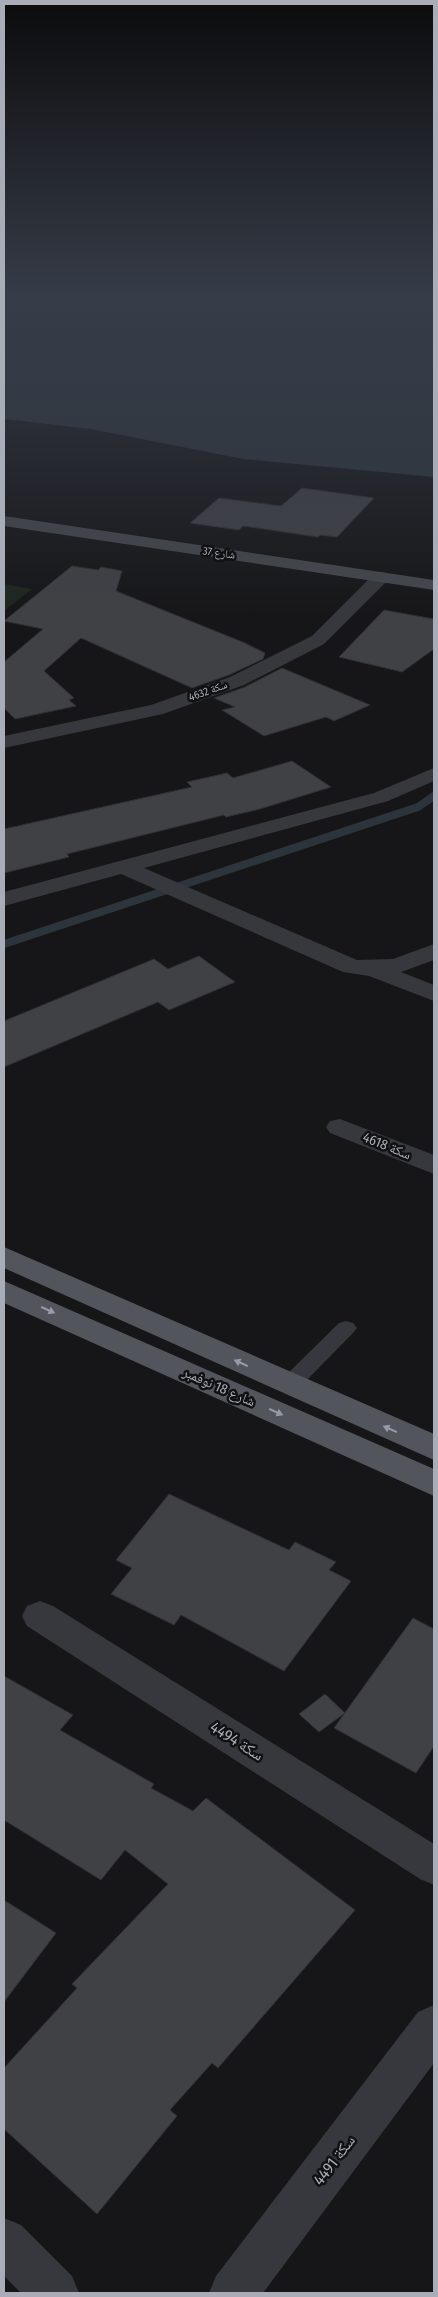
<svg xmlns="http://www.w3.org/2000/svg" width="438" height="2297" viewBox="0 0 438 2297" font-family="'Fira Sans Condensed','Noto Naskh Arabic',sans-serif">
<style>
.green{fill:#1e261f}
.water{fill:#2c353c}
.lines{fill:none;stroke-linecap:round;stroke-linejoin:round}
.stream{stroke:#2c353c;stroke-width:8}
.building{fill:#404145;stroke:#303034}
.lane{fill:#37383d;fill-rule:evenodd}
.street{fill:#37383d;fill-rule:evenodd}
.secondary{fill:#45474d;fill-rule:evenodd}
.primary{fill:#53555c;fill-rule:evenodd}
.oneway{fill:#979ba6}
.labels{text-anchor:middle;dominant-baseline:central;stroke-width:5;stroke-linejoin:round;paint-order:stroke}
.far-street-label{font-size:11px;fill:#a8adb8;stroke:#111113}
.street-label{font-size:14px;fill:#a8adb8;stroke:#111113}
.near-street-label{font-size:16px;fill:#a8adb8;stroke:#111113}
</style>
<rect width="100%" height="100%" fill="#161618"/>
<polygon class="green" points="4,584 32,589 4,611"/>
<polygon class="water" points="4,296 434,296 434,477 243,459 91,429 4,419"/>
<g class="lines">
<polyline class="stream" points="4,944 418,807 434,796"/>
</g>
<g class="building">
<polygon points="302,488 374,498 337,537 320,535 318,537 243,526 239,530 190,523 219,498 281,506"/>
<polygon points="72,566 98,570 101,567 122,571 116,591 245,643 265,653 263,659 229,675 192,688 81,638 44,671 74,698 69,700 76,706 15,719 4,708 4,662 43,629 4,621"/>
<polygon points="384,610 434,619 434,649 402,672 339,657"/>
<polygon points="282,668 370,705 334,721 326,717 264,736 222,710 235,707 214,698 245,687"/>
<polygon points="292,761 331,787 260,809 226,817 224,815 67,854 69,857 4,873 4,829 192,787 187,782 227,773 233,778"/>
<polygon points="199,956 235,982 169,1010 158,1002 4,1067 4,1021 154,959 168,969"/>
<polygon points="169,1494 289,1550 295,1542 336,1562 329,1570 351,1581 284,1671 181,1615 174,1625 111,1594 132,1568 116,1560"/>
<polygon points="413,1618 434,1629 434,1746 416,1773 334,1728"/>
<polygon points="4,1676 73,1715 60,1730 154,1784 151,1788 193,1811 206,1798 355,1910 218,2068 212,2063 170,2110 177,2116 97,2214 4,2129 4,2068 77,1988 72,1984 168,1884 125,1850 101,1880 4,1820"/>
<polygon points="325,1694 345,1713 319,1732 299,1714"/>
<polygon points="4,1900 56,1933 4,2002"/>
</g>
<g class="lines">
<polygon class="lane" points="346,1321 353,1323 357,1328 353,1333 298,1389 290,1392 282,1389 279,1384 282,1379 339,1323"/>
<g class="street">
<polygon points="381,572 387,573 389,577 387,581 324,644 244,685 163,714 4,748 4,736 151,705 230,677 312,636 375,573"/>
<polygon points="434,768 434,781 388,801 144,868 357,960 393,959 434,944 434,960 401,972 434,985 434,1001 369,976 343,972 121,874 4,906 4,892 374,793"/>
<polygon points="340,1119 434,1155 434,1174 330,1133 326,1127 330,1121"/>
<polygon points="40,1601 53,1606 434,1844 434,1885 420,1879 27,1626 22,1616 27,1606"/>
<polygon points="434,2005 434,2063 263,2293 209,2293 216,2276 418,2012"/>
<polygon points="4,2218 21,2225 72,2276 79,2293 21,2293 4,2276"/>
</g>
<polygon class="secondary" points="4,516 434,580 434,590 4,526"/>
<g class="primary">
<polygon points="4,1247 434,1434 434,1460 4,1268"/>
<polygon points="4,1281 434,1469 434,1496 4,1303"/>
</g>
</g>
<defs><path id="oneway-solid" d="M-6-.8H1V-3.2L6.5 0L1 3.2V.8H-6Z" transform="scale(1.25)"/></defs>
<g class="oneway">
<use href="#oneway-solid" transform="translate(48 1310) rotate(24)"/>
<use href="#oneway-solid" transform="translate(241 1363) rotate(-156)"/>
<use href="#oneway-solid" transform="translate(276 1412) rotate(24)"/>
<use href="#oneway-solid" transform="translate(390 1429) rotate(-156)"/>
</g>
<linearGradient id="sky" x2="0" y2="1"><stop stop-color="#0c0c0d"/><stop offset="0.48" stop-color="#363c48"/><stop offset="1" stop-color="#363c48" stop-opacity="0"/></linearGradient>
<rect width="438" height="618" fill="url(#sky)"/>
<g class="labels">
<g class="far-street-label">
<text transform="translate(219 553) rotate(8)">شارع 37</text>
<text transform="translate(208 691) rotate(-20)">سكة 4632</text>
</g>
<g class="street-label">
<text transform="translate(387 1146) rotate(22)">سكة 4618</text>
<text transform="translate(219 1387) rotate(24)">شارع 18 نوفمبر</text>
</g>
<g class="near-street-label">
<text transform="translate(237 1741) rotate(32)">سكة 4494</text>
<text transform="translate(334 2160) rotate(-53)">سكة 4491</text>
</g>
</g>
<rect width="438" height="2297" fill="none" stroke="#a8adb8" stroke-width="10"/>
</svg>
